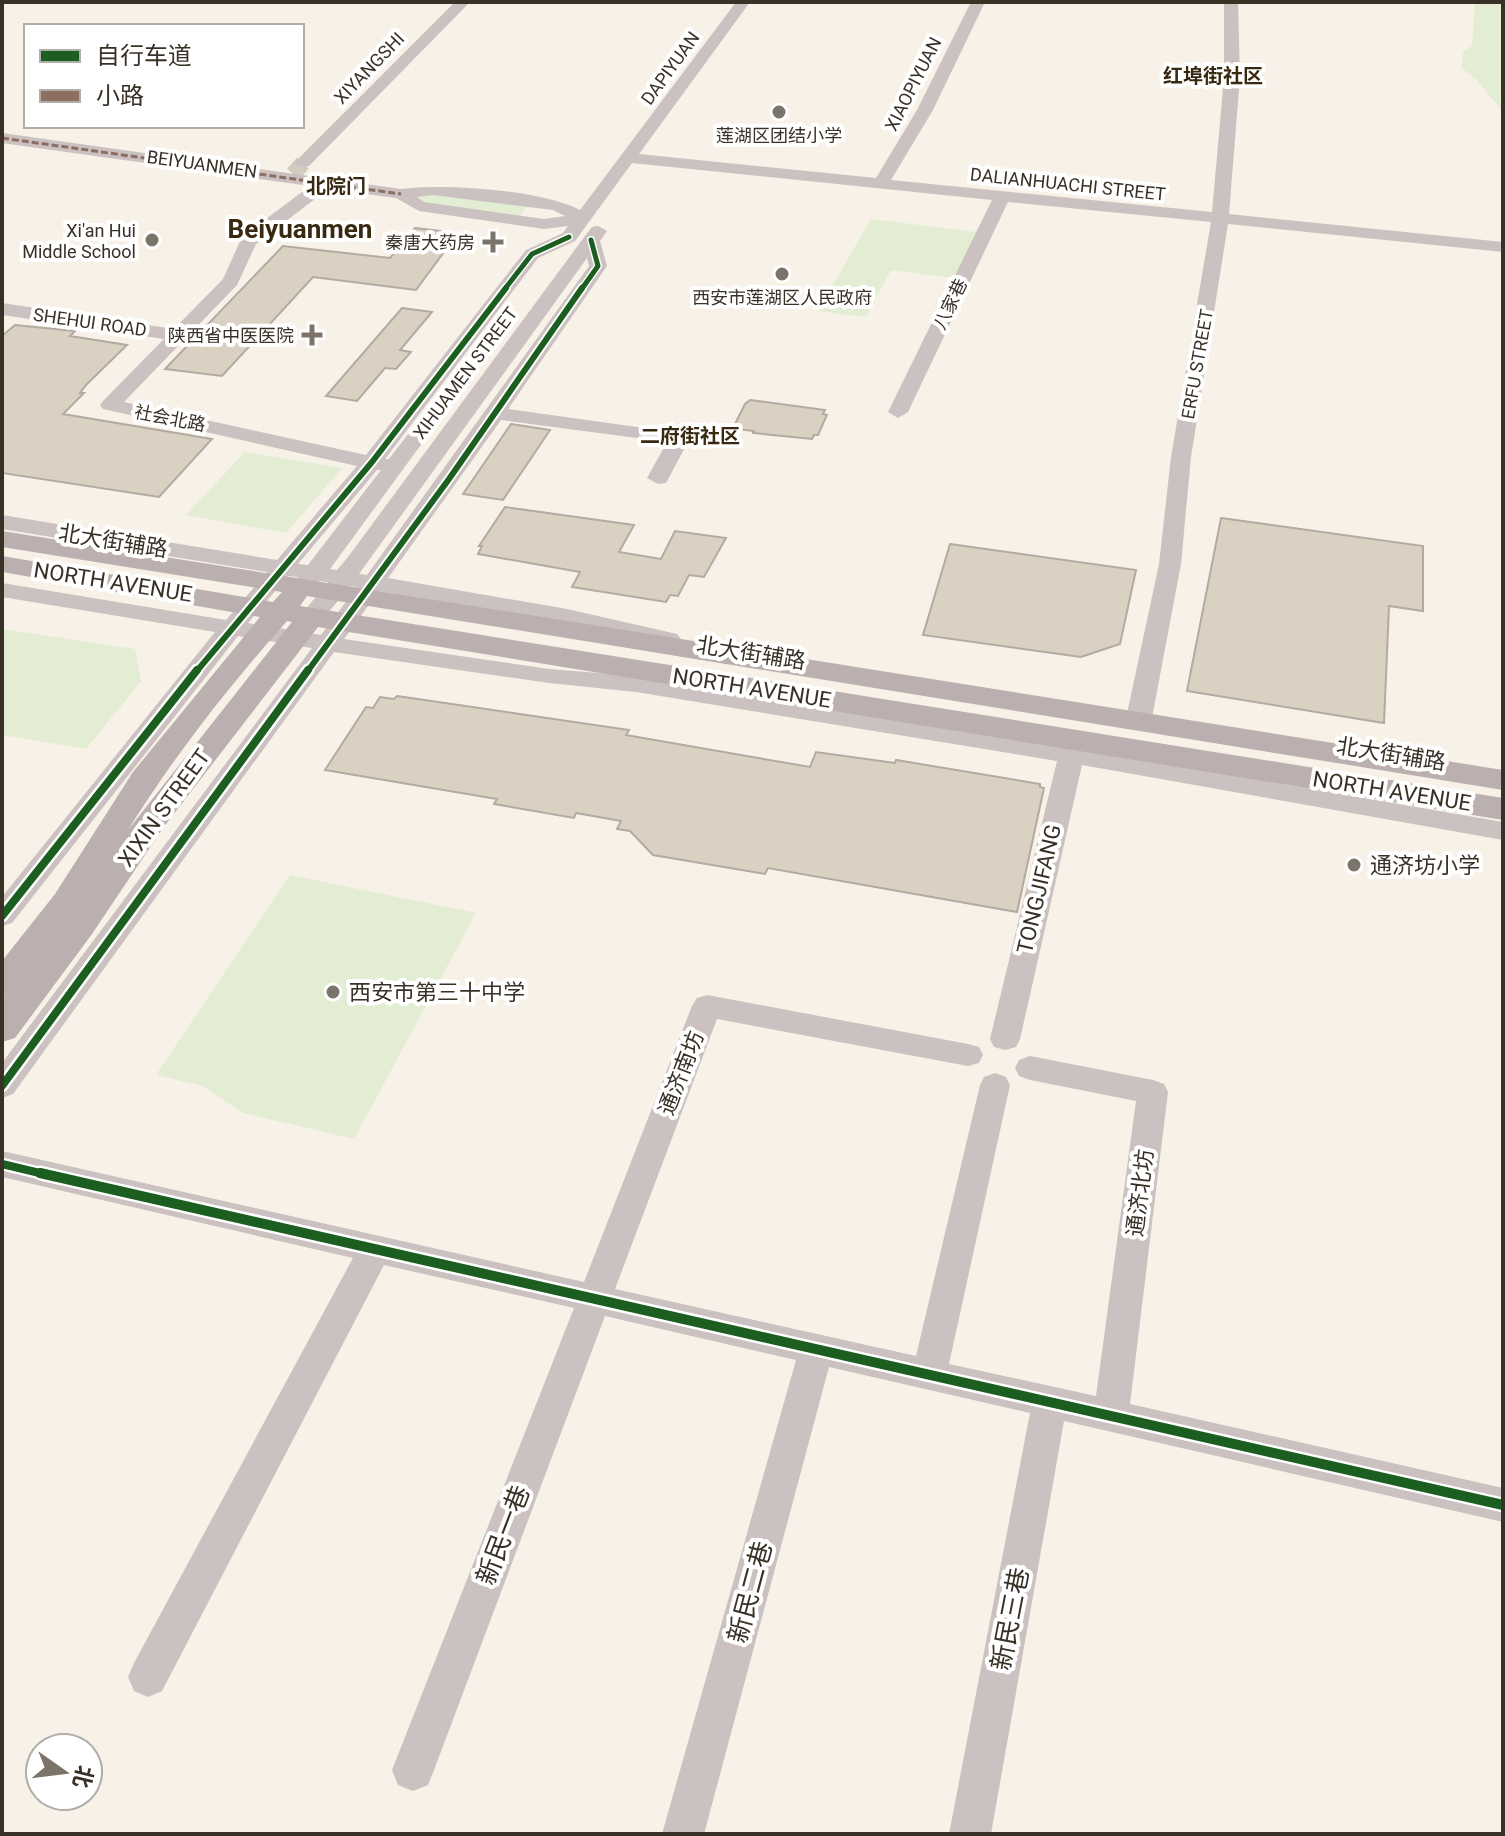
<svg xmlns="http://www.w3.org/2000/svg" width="1505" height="1836" viewBox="0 0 1505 1836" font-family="Roboto,'Noto Sans SC',sans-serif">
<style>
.green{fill:#e2edd3}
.building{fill:#dbd1c3;stroke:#b2aba2;stroke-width:2}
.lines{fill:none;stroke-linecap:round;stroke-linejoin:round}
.minor-tunnel{stroke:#d1cbc0;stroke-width:16;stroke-dasharray:16 8;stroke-linecap:butt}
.minor{fill:#cac1c0;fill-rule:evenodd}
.major{fill:#bbafaf;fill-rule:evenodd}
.quiet{stroke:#8d6e63;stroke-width:3;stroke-dasharray:7 3;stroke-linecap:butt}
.cycleway-far3-casing{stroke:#fff;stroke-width:8}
.cycleway-far2-casing{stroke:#fff;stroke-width:10}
.cycleway-far1-casing{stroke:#fff;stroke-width:13}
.cycleway-casing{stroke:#fff;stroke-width:15}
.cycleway-far3{stroke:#1b5e20;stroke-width:5}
.cycleway-far2{stroke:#1b5e20;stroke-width:6}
.cycleway-far1{stroke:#1b5e20;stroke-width:8}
.cycleway{stroke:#1b5e20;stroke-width:10}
.poi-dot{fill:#7c746a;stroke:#fff;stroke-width:3}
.labels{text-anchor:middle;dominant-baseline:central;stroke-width:8;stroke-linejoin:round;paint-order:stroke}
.far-street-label{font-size:18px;fill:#393126;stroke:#fff}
.far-poi-label{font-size:18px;fill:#393126;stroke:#fff;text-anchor:end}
.far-neighbourhood-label{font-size:20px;font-weight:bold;fill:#382910;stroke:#fff}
.street-label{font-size:22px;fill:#393126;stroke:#fff}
.poi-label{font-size:22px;fill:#393126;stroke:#fff;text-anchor:start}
.far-district-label{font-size:26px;font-weight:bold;fill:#382910;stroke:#fff}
.near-street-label{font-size:26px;fill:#393126;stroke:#fff}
</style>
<rect width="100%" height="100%" fill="#f7f1e7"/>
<g class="green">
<polygon points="1475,2 1503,2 1503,112 1477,80 1462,68 1463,52 1472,46"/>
<polygon points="435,194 528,205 519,216 426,205 415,198"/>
<polygon points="871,219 976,232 954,278 891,270 866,317 818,311"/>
<polygon points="245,452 342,468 286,533 186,515"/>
<polygon points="2,629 135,649 141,681 86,749 2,735"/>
<polygon points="290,875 476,913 354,1139 243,1113 203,1086 156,1075"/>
</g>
<g class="building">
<polygon points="415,228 458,233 416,290 313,277 222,376 165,369 283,246 390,258"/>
<polygon points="402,308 432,312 400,350 411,352 396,369 385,368 357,401 326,396"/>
<polygon points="15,325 75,331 70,336 127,345 86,385 80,393 84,393 63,414 212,439 159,497 2,473 2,336"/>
<polygon points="750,400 825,410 823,414 827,415 818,435 814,435 812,439 753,433 754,431 736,429 738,424 735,424 745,404"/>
<polygon points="511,424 550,430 503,500 463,494"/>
<polygon points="505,507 634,525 619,552 661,559 675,531 726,538 704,577 689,575 678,596 670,595 666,602 572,587 580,572 478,554 482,546 479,546"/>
<polygon points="1221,518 1423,546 1423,611 1389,606 1384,723 1187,691"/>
<polygon points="950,544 1136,570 1120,644 1081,657 923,635"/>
<polygon points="397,696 629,730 626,735 810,767 816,752 895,763 896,760 1040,784 1040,787 1044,788 1017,912 768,868 765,874 653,855 630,831 617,829 621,821 576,813 574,818 494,804 497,799 325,770 366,707 373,708 380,697 394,699"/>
</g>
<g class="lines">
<polyline class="minor-tunnel" points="293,174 303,163"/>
<g class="minor">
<polygon points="455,2 470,2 309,166 297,166 295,163 297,160"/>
<path d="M736,2H750L639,154L876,178L917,110L971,2H985L933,110L891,180L1212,212L1224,77V2H1238L1240,77L1229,214L1503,242V252L1228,224L1191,457L1181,564L1151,723L1147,729H1129L1125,723L1159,564L1171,457L1211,222L1008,202L908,412L898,418L888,412L992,200L632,163L575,241L538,258L385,459H389L428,408H442L445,412L442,416L330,569L337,570L348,557L585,236L592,227L598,226L607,231L600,241L607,266L508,409L687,434L690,438L666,483L658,484L647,478L667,442L501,420L388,578L567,609L677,634L681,639L677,644L669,646L567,623L379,591L344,639L549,669L636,676L1061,745L1066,733H1084L1088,739L1085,750L1503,822V840L1082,765L1020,1039L1016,1047L1005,1050L994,1047L990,1039L1057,761L636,692L549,683L334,652L13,1094L2,1098V1063L312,648L238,636L12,923L2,926V897L215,632L2,597V583L226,620L267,572L2,529V515L277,560L357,466L103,409L100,405L103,401L164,339L2,315V303L174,329L223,279L242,237L310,186L2,143V133L401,189C445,183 541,190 580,210ZM328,189L396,198L419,211L544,229L568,226L563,233L526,250L366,455L124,402L237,285L256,244ZM433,195L553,210L565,216L544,219L424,202L417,197ZM587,258L589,266L367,575L359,574ZM377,470H381L308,565L298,564ZM288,576L298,577L294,583L297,588C307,590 312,589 319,581L328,582L300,616L304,621C325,626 337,600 349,586L357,587L321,635L248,623Z"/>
<polygon points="707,995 968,1044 979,1047 983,1055 979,1063 968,1066 717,1019 615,1289 916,1356 980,1085 984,1077 995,1073 1006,1077 1010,1085 949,1364 1096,1396 1136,1101 1030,1080 1019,1076 1015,1068 1019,1060 1030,1056 1153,1080 1164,1084 1168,1092 1130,1404 1503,1488 1503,1522 1064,1421 991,1834 949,1834 1030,1413 829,1367 704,1834 662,1834 796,1360 605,1316 434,1770 428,1785 413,1791 398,1785 392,1770 574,1308 384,1265 162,1691 148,1697 134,1691 128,1677 134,1663 353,1258 2,1177 2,1151 584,1282 692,1006 697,998"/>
</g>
<path class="major" d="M2,531L1503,770V790L307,596L300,606L1503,798V820L318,627L163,828L92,934L15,1038L2,1042V1002L5,998L2,999V961L55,894L133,772L260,617L2,572V556L273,602L282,592L2,547ZM287,621L292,622L128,830C174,756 229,686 287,621Z"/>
<polyline class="quiet" points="2,138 401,194"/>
<defs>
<g id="cycleway-far3">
<polyline points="504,290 532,254 569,237"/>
<polyline points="581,290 598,266 591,240"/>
</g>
<g id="cycleway-far2">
<polyline points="196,672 372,462 506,288"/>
<polyline points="307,672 449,479 582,288"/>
</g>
<g id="cycleway-far1">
<polyline points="2,916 197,670"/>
<polyline points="2,1086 308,670"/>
<polyline points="2,1164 48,1175"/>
</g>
<polyline id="cycleway" points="40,1173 1503,1505"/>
</defs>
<use href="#cycleway-far3" class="cycleway-far3-casing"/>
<use href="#cycleway-far2" class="cycleway-far2-casing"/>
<use href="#cycleway-far1" class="cycleway-far1-casing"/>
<use href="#cycleway" class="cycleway-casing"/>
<use href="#cycleway-far3" class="cycleway-far3"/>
<use href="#cycleway-far2" class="cycleway-far2"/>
<use href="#cycleway-far1" class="cycleway-far1"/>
<use href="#cycleway" class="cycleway"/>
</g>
<g class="poi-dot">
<circle cx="779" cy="112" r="8"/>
<circle cx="152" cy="240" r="8"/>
<path d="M489 230h8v8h8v8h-8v8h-8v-8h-8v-8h8z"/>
<circle cx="782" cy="274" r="8"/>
<path d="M308 323h8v8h8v8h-8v8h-8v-8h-8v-8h8z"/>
<circle cx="1354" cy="865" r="8"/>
<circle cx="333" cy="992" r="8"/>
</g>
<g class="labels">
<g class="far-street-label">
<text transform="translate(369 68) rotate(-46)">XIYANGSHI</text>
<text transform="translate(670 68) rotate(-54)">DAPIYUAN</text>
<text transform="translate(913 84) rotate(-63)">XIAOPIYUAN</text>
<text transform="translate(202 164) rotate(8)">BEIYUANMEN</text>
<text transform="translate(1068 184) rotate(6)">DALIANHUACHI STREET</text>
<text transform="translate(950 304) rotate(-64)">八家巷</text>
<text transform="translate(90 322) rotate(8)">SHEHUI ROAD</text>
<text transform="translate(1197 364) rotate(-80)">ERFU STREET</text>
<text transform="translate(465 373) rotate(-53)">XIHUAMEN STREET</text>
<text transform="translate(170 418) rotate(11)">社会北路</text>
</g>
<g class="far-poi-label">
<text x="779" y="135" text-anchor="middle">莲湖区团结小学</text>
<text x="136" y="230">Xi'an Hui<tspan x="136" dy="21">Middle School</tspan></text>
<text x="475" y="242">秦唐大药房</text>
<text x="782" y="297" text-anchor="middle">西安市莲湖区人民政府</text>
<text x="294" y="335">陕西省中医医院</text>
</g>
<g class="far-neighbourhood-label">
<text x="1213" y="76">红埠街社区</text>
<text x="336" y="186">北院门</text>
<text x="690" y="436">二府街社区</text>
</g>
<g class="street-label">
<text transform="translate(113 541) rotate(9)">北大街辅路</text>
<text transform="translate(113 582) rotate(9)">NORTH AVENUE</text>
<text transform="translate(751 653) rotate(9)">北大街辅路</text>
<text transform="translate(752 688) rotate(9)">NORTH AVENUE</text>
<text transform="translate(1391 754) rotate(9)">北大街辅路</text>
<text transform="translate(1392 791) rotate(9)">NORTH AVENUE</text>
<text transform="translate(164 808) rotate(-54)">XIXIN STREET</text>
<text transform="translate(1039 889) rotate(-77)">TONGJIFANG</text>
<text transform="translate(681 1073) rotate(-69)">通济南坊</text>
<text transform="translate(1140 1193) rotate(-83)">通济北坊</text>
</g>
<g class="poi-label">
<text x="1370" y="865">通济坊小学</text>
<text x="349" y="992">西安市第三十中学</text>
</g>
<g class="far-district-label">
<text x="300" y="229">Beiyuanmen</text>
</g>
<g class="near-street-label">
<text transform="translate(503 1535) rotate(-69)">新民一巷</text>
<text transform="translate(750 1592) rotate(-75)">新民二巷</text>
<text transform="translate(1010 1619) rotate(-79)">新民三巷</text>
</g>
</g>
<rect width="1505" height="1836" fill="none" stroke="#393126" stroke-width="8"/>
<rect x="24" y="24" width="280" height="104" fill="#ffffff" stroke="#b0ada8" stroke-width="2"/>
<rect x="40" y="50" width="40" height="12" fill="#1b5e20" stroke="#b0ada8" stroke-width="2"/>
<text x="96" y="64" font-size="24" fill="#393126">自行车道</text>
<rect x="40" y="90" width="40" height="12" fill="#8d6e63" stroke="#b0ada8" stroke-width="2"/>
<text x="96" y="104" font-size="24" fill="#393126">小路</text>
<g transform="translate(64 1772) rotate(104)"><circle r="38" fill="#ffffff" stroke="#b0ada8" stroke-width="2"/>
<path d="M0-6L14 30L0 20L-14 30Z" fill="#7c746a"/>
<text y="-12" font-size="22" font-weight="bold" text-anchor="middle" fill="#393126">北</text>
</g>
</svg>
